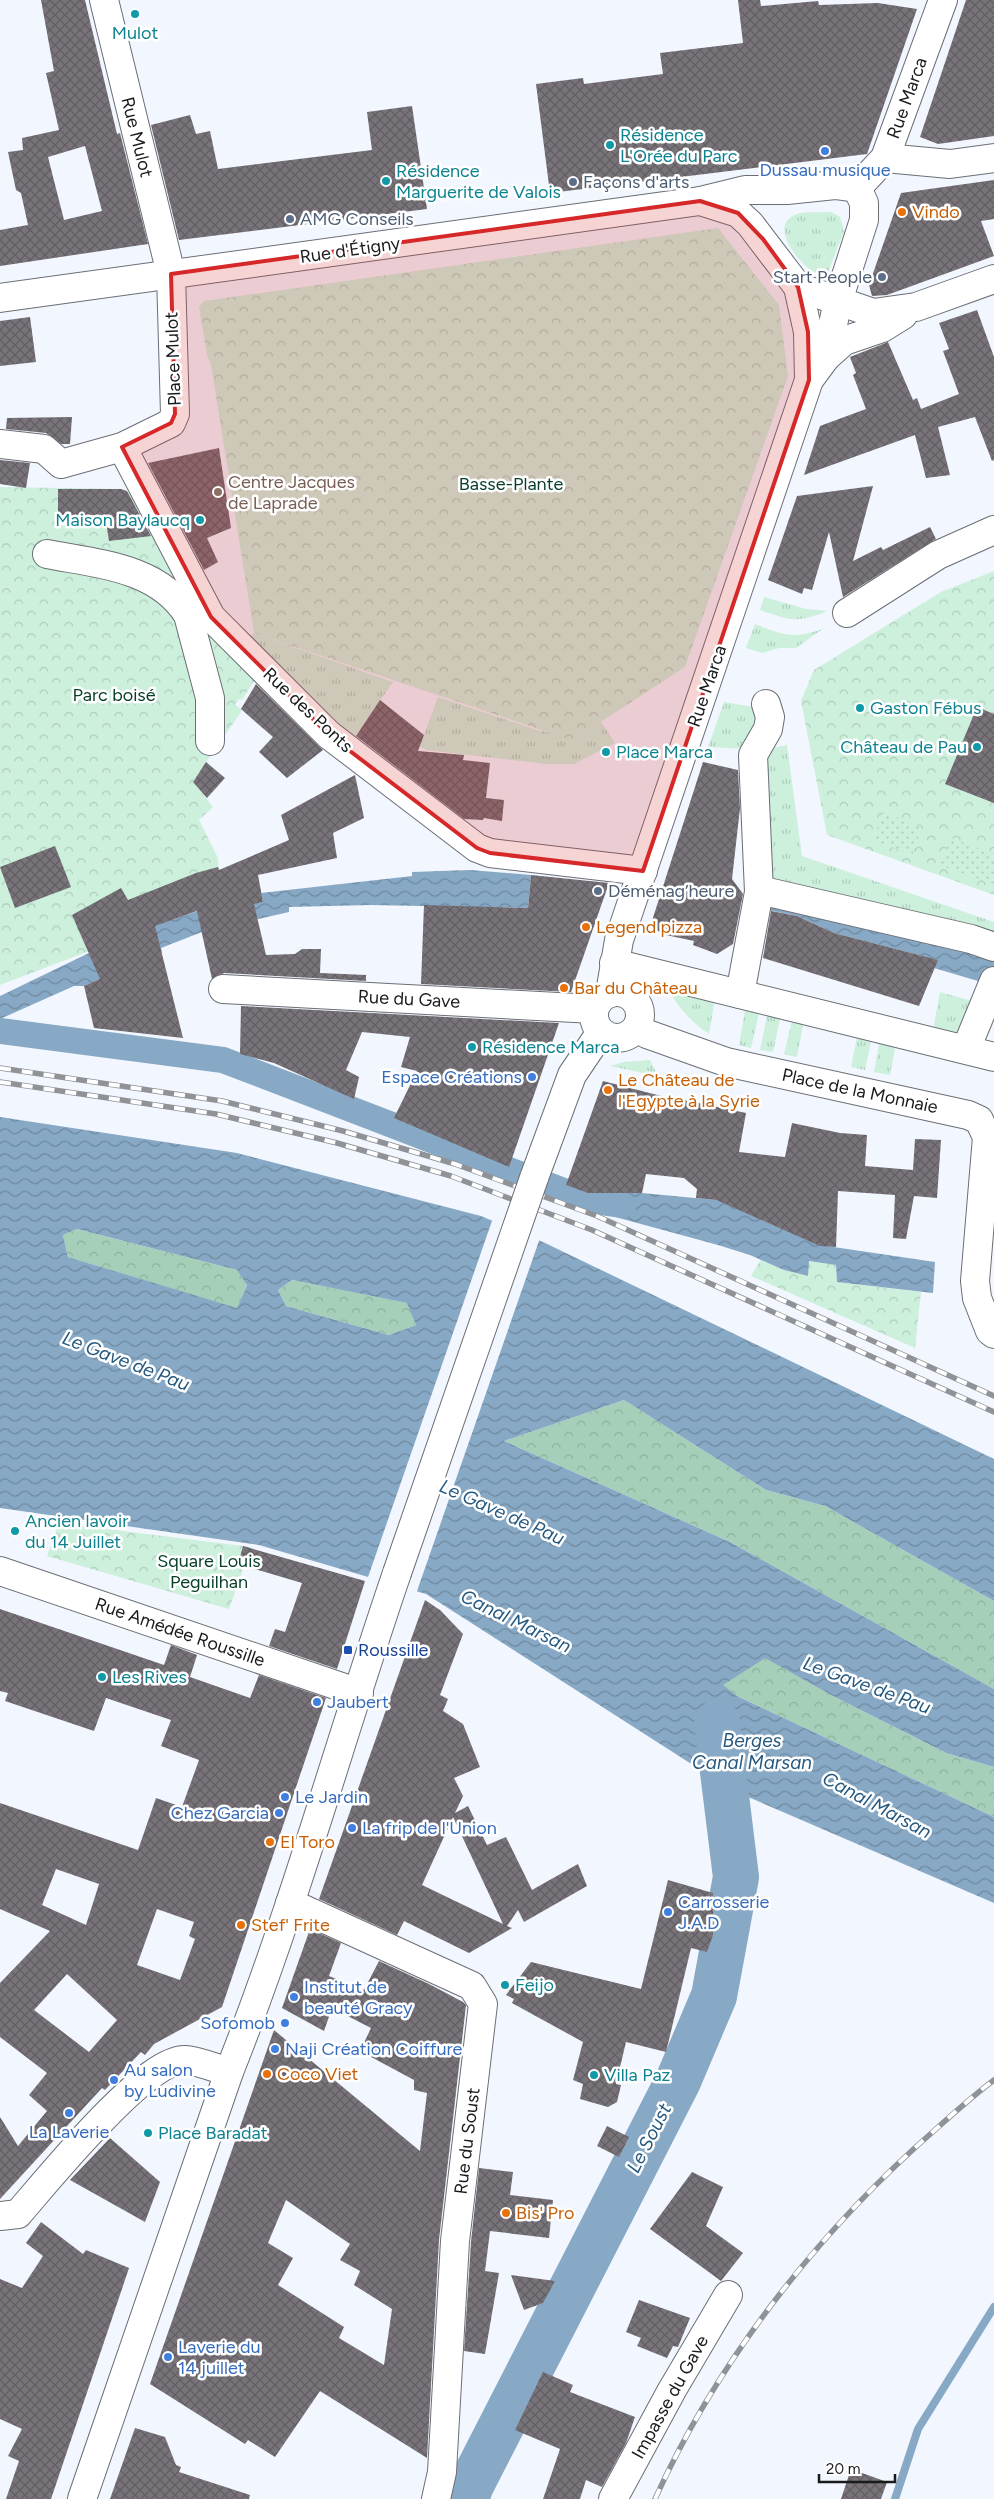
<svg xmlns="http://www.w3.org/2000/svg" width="994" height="2499" viewBox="0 0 994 2499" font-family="Figtree,sans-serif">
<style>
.grass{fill:url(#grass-tufts)}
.forest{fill:url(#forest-crowns)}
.park{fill:url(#park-crowns)}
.garden{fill:url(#garden-dots)}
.water{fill:url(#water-waves);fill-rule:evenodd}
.pier{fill:#f2f6fe}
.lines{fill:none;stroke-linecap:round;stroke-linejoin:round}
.stream{stroke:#88a9c5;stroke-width:8}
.canal{stroke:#88a9c5;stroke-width:26}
.river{stroke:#88a9c5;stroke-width:46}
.building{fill:url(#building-cross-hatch);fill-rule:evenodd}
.minor-casing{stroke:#6b6e75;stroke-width:30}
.major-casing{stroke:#6b6e75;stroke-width:30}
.minor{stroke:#fff;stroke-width:28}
.major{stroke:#fff;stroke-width:28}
.rail-casing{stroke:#8f9297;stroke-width:5.5}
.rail{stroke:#fff;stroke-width:4;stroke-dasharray:11;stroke-linecap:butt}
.major-bridge-casing{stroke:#6b6e75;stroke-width:30;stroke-linecap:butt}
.major-bridge{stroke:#fff;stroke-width:28}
.marked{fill:#d62828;fill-opacity:0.2;stroke:#d62828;stroke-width:4;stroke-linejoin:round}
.culture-dot{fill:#0f9aa8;stroke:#fff;stroke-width:2}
.shop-dot{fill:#3f7fe0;stroke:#fff;stroke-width:2}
.service-dot{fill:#5c6f8a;stroke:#fff;stroke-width:2}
.food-dot{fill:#e8710a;stroke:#fff;stroke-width:2}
.education-dot{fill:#8d6e63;stroke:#fff;stroke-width:2}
.transit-dot{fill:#1a4fb4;stroke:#fff;stroke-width:2}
.labels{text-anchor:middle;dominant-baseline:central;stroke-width:5;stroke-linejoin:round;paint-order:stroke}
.culture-label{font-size:18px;fill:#0d838f;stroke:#fff;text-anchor:start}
.street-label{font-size:18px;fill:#181a1c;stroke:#fff}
.shop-label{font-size:18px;fill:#366cbe;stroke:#fff;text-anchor:start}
.service-label{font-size:18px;fill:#4e5e75;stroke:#fff;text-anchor:start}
.food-label{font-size:18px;fill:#c56008;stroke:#fff;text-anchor:start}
.education-label{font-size:18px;fill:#785e54;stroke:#fff;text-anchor:start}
.park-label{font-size:18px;fill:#063e28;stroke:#fff}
.transit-label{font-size:18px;fill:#164399;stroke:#fff;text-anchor:start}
.water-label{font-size:19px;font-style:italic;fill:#255980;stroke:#fff}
</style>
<defs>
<pattern id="grass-tufts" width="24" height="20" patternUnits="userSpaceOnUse" patternTransform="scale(1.25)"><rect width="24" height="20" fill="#ccf0dc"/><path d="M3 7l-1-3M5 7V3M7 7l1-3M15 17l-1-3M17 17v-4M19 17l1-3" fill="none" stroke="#aecdbc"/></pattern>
<pattern id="forest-crowns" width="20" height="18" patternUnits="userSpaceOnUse" patternTransform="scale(1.25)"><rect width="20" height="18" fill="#a5cfb8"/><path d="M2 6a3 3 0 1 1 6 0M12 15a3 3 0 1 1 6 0" fill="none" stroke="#8db19e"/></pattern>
<pattern id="park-crowns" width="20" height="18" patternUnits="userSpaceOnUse" patternTransform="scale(1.25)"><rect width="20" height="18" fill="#ccf0dc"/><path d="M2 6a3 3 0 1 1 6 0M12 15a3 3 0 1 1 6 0" fill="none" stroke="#aecdbc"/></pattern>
<pattern id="garden-dots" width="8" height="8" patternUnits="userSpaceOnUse" patternTransform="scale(1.25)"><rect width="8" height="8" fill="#ccf0dc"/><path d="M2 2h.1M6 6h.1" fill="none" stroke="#aecdbc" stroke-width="1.8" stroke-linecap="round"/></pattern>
<pattern id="water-waves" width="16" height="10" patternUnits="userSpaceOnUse" patternTransform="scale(1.25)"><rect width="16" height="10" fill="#88a9c5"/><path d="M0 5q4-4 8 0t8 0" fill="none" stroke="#6e899f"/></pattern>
<pattern id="building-cross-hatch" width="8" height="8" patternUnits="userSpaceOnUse" patternTransform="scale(1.25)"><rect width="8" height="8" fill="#79737a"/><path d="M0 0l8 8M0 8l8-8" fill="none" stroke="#625e63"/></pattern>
</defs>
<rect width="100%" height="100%" fill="#f2f6fe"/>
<g class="grass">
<path d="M831,212L840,217L844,231L828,272C824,273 820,274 817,273C800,267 766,224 797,214C807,211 821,213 831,212Z"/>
<path d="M764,597L806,609L828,611C796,623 792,621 760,610Z"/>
<path d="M755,624C783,635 795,640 824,628L796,648H779L762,653L746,648Z"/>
<polygon points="254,633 393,682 352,741 244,640"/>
<polygon points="438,697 537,730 576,738 601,722 615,743 574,764 546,764 426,750 420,746"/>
<polygon points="724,702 759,708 759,718 748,749 708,747"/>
<polygon points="787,745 802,856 994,922 994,941 766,882 768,749"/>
<path d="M667,986L715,998L709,1034C691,1022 676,1006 667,986Z"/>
<polygon points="940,992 979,1003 966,1039 933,1030"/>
<polygon points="746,1005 760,1009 751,1048 739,1045"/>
<polygon points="768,1011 781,1014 773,1052 760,1050"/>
<polygon points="793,1017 804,1020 797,1057 784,1054"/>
<polygon points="858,1033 872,1037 865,1070 851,1067"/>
<polygon points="880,1039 896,1043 890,1075 874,1072"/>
<polygon points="650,1060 658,1076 610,1066 624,1062"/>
</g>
<g class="forest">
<polygon points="77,1229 237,1270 247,1284 237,1309 68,1257 63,1235"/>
<polygon points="292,1280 408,1303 416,1325 389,1335 286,1306 278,1290"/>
<polygon points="624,1400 766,1490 825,1506 994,1601 994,1689 730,1542 504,1441"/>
<polygon points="765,1657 831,1695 946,1753 994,1767 994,1817 737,1696 722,1685"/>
</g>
<g class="park">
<polygon points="718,228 779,305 788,376 685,667 576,738 568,739 254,633 211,365 207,355 199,307 204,301"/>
<polygon points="0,487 121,489 133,495 256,678 242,700 239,699 235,705 241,709 241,712 193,781 213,807 199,820 218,858 220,901 0,985"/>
<polygon points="994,571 994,895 827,835 801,701 814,670 941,592"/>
<polygon points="761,1259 784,1270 808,1276 808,1261 836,1265 837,1282 921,1292 915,1348 751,1276"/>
<polygon points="59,1523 251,1547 229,1609 47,1556"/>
</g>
<g class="garden">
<polygon points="883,812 922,827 912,855 873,840"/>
<polygon points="951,838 994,854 994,884 940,865"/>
</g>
<g class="water">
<polygon points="470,870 531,875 528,908 371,905 289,907 289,912 202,932 161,948 162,953 84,986 74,986 0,1019 0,996 89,953 166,919 168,921 222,903 223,909 263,902 261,893 412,876 412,872"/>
<polygon points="762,903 963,946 994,961 994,972 988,984 934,968 937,960 834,933 797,916 762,909"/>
<path d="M0,1117L237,1153L481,1216L543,1242L994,1459V1601L825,1506L766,1490L624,1400L504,1441L730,1542L994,1689V1767L946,1753L831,1695L765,1658L723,1685L737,1696L994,1817V1903L732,1790L426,1594L259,1545L0,1508ZM77,1229L237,1270L247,1285L237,1308L68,1257L63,1235ZM292,1280L407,1303L416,1325L389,1335L286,1306L278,1290Z"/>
<polygon points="588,1193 642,1193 716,1200 820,1245 935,1262 933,1293 837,1282 836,1265 809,1261 808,1276 784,1270 750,1255 718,1245 586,1209"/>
</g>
<polygon class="pier" points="493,1218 540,1238 416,1594 367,1580"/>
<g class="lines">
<polyline class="stream" points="895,2499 918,2429 994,2307"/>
<polyline class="canal" points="0,1031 223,1060 587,1200 623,1205"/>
<polyline class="river" points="466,2499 471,2485 678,2081 714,1996 736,1877 717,1723"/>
</g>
<g class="building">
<path d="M41,0H85L117,134L120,133L148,244L0,266V230L28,225L21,193L16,190L8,152L23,150L22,138L59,130L46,73L54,71ZM85,146L102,211L64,220L48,157Z"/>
<polygon points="738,0 760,0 761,6 818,1 819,5 878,3 917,9 867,154 550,193 536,84 583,78 584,84 663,74 660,53 743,43"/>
<polygon points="966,0 994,0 994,136 938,144 920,137"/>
<polygon points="412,106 427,209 179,240 151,125 190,115 196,134 210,131 218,169 372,150 367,112"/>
<polygon points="994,180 994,219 981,221 994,256 887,295 872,296 869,285 901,193"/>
<polygon points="977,310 994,357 994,460 992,461 975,417 938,427 950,475 926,478 915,435 804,475 820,426 866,409 853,375 856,373 850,357 888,342 913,400 917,398 921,409 959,394 943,351 949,349 939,323"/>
<polygon points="30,317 36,362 0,366 0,321"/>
<polygon points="72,417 70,444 61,444 46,433 6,429 7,418"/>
<polygon points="219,448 231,528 207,538 218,562 204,570 148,463"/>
<polygon points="0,460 30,463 26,488 0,484"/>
<polygon points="873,486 853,561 881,547 883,550 930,527 936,539 843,597 829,532 812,590 804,588 802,594 768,580 797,496"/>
<polygon points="58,489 121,489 127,491 151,536 109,541 105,515 58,515"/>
<polygon points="256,684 323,750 287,778 259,752 273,737 241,709"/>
<polygon points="380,700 424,735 418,751 464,755 463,760 490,763 486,798 504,800 502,821 484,818 483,820 464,819 356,736"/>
<polygon points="977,707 994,714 994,803 945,784"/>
<polygon points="206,762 225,778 207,798 193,782"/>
<polygon points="703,762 738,770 740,808 732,879 743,894 733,944 717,954 693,945 694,941 666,935 650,927"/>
<polygon points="355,775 364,818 333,833 337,858 258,875 263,902 254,904 266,955 295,954 302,949 321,949 320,973 366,975 366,981 224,973 212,979 197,911 155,926 183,1038 94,1028 84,986 100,979 72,915 121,888 128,900 196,873 218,867 219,870 289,840 281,815"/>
<polygon points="55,846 71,887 15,908 0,867"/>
<polygon points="531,875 609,883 571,992 421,984 424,905 528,908"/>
<polygon points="771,911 797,916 834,933 938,960 919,1006 763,958"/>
<polygon points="241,1006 559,1023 509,1167 394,1118 417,1071 401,1067 410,1037 362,1032 346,1070 359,1077 354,1099 274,1063 240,1054"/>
<polygon points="603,1081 669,1098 670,1097 746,1113 739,1152 785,1157 792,1123 840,1133 867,1135 865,1166 913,1170 915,1139 941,1140 937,1198 914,1196 906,1239 893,1238 895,1195 838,1191 836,1247 820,1246 716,1200 696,1198 697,1189 684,1178 646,1174 642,1193 588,1193 566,1185"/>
<polygon points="243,1546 365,1581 337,1669 269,1646 275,1629 285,1632 302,1583 238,1564"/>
<path d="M425,1600L440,1610L463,1634L440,1695L448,1699L443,1711L463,1724L480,1767L454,1778L463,1796L455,1813L468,1806L487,1845L506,1837L532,1890L578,1864L587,1886L524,1922L518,1910L507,1926L512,1928L469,1953L404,1921L397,1935L319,1899ZM453,1817L503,1924L422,1885Z"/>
<path d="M0,1609L164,1665L171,1645L197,1655L190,1677L250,1698L259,1675L326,1698L222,2007L154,2044L145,2055L141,2052L105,2090L102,2088L0,2199V2117L18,2146L47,2111L29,2095L47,2073L0,2037V1983L50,1931L0,1909V1803L138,1850L156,1798L182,1807L199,1760L161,1746L171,1720L106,1698L94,1731L5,1701L8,1693L0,1691ZM56,1869L99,1884L86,1925L42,1905ZM157,1909L194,1922L189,1936L195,1939L180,1980L137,1965ZM67,1974L117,2020L89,2052L34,2010Z"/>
<polygon points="668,1880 713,1893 713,1935 707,1952 691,1948 666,2052 626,2042 616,2084 621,2085 617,2102 608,2107 580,2099 583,2084 573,2080 583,2042 512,2003 514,1999 506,1995 531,1962 641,1989"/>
<path d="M310,1929L341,1943L329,1976L364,1990L379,1961L429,1984L463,2002L466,2005L439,2240L427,2458L320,2391L275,2457L248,2440L245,2444L150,2384L274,2030L420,2151L427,2093L414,2090V2080L360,2051L371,2028L332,2008L324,2031L282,2008ZM286,2200L350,2244L340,2260L360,2271L354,2285L392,2309L384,2365L339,2338L344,2327L278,2285L293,2258L268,2243Z"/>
<polygon points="607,2126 629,2137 619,2157 597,2146"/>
<polygon points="110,2138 160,2182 145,2222 70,2180"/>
<polygon points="479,2168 513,2172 510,2195 553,2200 549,2238 490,2231 485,2271 499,2273 485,2354 464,2351 471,2242"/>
<polygon points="692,2172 723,2187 706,2226 743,2253 721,2281 650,2229"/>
<polygon points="41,2222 83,2254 86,2250 129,2268 51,2499 6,2499 19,2461 8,2456 22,2429 0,2419 0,2279 22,2288 43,2256 26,2243"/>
<polygon points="511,2275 555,2281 543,2303 524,2310"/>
<polygon points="639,2300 690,2318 678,2347 673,2346 667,2358 637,2346 641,2338 626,2332"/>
<polygon points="543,2372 573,2385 570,2392 635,2417 626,2443 602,2487 586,2480 580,2499 543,2499 560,2449 515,2430"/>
<polygon points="135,2428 165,2437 176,2465 181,2467 179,2472 250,2495 249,2499 110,2499"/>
<polygon points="851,2469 887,2482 881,2499 841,2499"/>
</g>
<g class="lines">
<defs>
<g id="minor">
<polyline points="885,158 950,164 994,158"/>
<polyline points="857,188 885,158 943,0"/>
<polyline points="700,201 738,213 750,224 798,287 873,313 916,307 994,279"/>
<polyline points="798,287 808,332 809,380"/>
<polyline points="0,298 700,201 745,190 787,190 835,185 857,188"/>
<polyline points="826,357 844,341 882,328 903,315"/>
<polyline points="0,444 44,449 61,464 122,447 171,423 175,414 171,274 104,0"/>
<polyline points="122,447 211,617 329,735 477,848 490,853 643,871"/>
<path d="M47,554C98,564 158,567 188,615L210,698V741"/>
<polyline points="847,613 938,555 994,530"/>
<polyline points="759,890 971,939 994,947"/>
<polyline points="614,963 994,1057"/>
<polyline points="223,989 594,1009"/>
<polyline points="610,993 619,940 809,380 826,357 838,301 864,220 864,203 857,188"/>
<polyline points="740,994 759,892 753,755 768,729 770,717 766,704"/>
<polyline points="966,1049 994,981"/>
<polyline points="0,1571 359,1693"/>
<polyline points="290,1903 472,1986 483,2004 455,2241 442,2472 436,2499"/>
<path d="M0,2216L18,2214C46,2182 144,2059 185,2060C199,2061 215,2068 229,2072"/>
<polyline points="613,2499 672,2390 728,2295"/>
</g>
<g id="major">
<circle cx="617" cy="1015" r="23"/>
<polyline points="637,1027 647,1034 726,1062 968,1115 979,1120 987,1137 975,1281 977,1298 990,1331 994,1334"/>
<polyline points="534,1178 572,1075 601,1032"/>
<path d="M82,2499L229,2072C294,1909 340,1739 397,1573"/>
</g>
</defs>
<use href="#minor" class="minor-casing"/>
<use href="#major" class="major-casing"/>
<use href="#minor" class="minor"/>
<use href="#major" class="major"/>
<defs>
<g id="rail">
<polyline points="0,1068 222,1101 343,1131 455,1164 597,1216 994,1396"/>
<polyline points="0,1082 216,1114 337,1143 451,1176 592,1230 994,1412"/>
<path d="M655,2499C719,2358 820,2230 936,2129C955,2112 974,2095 994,2080"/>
</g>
</defs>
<use href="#rail" class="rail-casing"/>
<use href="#rail" class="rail"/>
<defs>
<polyline id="major-bridge" points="397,1573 534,1178"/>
</defs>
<use href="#major-bridge" class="major-bridge-casing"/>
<use href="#major-bridge" class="major-bridge"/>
</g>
<path class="marked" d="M700,201L738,213L763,239L798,287L808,332L809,380L643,871L490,853L477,848L329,735L211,617L122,447L171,423L175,414L171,274Z"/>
<g class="culture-dot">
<circle cx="135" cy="14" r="5"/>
<circle cx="610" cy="145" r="5"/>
<circle cx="386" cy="181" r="5"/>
<circle cx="200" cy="520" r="5"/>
<circle cx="860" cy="708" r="5"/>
<circle cx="977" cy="747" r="5"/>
<circle cx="606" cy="752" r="5"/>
<circle cx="472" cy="1047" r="5"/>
<circle cx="15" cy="1531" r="5"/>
<circle cx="102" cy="1677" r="5"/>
<circle cx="505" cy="1985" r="5"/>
<circle cx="594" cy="2075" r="5"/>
<circle cx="148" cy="2133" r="5"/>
</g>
<g class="shop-dot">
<circle cx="825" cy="151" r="5"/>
<circle cx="532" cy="1077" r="5"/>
<circle cx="317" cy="1702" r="5"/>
<circle cx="285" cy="1797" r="5"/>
<circle cx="279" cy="1813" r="5"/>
<circle cx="352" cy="1828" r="5"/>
<circle cx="668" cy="1912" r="5"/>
<circle cx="294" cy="1997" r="5"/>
<circle cx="285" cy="2023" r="5"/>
<circle cx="275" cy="2049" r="5"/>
<circle cx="114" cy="2080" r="5"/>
<circle cx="69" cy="2113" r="5"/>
<circle cx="168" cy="2357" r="5"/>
</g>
<g class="service-dot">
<circle cx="573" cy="182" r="5"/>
<circle cx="290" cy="219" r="5"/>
<circle cx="882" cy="277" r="5"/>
<circle cx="598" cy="891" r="5"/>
</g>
<g class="food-dot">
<circle cx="902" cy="212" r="5"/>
<circle cx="586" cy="927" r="5"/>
<circle cx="564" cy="988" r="5"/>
<circle cx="608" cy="1090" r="5"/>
<circle cx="270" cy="1842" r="5"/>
<circle cx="241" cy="1925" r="5"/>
<circle cx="267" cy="2074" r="5"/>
<circle cx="506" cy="2213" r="5"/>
</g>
<circle class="education-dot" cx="218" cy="492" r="5"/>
<rect class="transit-dot" x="343" y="1645" width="10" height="10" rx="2.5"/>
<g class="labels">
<g class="culture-label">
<text x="135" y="33" text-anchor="middle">Mulot</text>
<text x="620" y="135">Résidence<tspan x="620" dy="21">L'Orée du Parc</tspan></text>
<text x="396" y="171">Résidence<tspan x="396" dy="21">Marguerite de Valois</tspan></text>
<text x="190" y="520" text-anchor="end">Maison Baylaucq</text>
<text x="870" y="708">Gaston Fébus</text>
<text x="967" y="747" text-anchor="end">Château de Pau</text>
<text x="616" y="752">Place Marca</text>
<text x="482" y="1047">Résidence Marca</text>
<text x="25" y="1521">Ancien lavoir<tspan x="25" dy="21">du 14 Juillet</tspan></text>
<text x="112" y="1677">Les Rives</text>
<text x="515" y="1985">Feijo</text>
<text x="604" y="2075">Villa Paz</text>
<text x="158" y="2133">Place Baradat</text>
</g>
<g class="street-label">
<text transform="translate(907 98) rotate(-70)">Rue Marca</text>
<text transform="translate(137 137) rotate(76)">Rue Mulot</text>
<text transform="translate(350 250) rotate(-8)">Rue d'Étigny</text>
<text transform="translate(173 359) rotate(-92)">Place Mulot</text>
<text transform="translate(707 686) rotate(-71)">Rue Marca</text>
<text transform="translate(308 710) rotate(43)">Rue des Ponts</text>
<text transform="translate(409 999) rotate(3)">Rue du Gave</text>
<text transform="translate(860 1091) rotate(12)">Place de la Monnaie</text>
<text transform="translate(180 1632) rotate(19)">Rue Amédée Roussille</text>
<text transform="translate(467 2141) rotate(-83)">Rue du Soust</text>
<text transform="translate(670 2397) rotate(-61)">Impasse du Gave</text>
</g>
<g class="shop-label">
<text x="825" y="170" text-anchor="middle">Dussau musique</text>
<text x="522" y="1077" text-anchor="end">Espace Créations</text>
<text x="327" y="1702">Jaubert</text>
<text x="295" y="1797">Le Jardin</text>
<text x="269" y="1813" text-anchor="end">Chez Garcia</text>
<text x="362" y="1828">La frip de l'Union</text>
<text x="678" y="1902">Carrosserie<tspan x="678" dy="21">J.A.D</tspan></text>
<text x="304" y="1987">Institut de<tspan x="304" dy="21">beauté Gracy</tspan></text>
<text x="275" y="2023" text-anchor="end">Sofomob</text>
<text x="285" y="2049">Naji Création Coiffure</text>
<text x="124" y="2070">Au salon<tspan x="124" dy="21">by Ludivine</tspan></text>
<text x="69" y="2132" text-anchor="middle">La Laverie</text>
<text x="178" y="2347">Laverie du<tspan x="178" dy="21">14 juillet</tspan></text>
</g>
<g class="service-label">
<text x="583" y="182">Façons d'arts</text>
<text x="300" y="219">AMG Conseils</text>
<text x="872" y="277" text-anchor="end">Start People</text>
<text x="608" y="891">Déménag’heure</text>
</g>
<g class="food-label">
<text x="912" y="212">Vindo</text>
<text x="596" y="927">Legend pizza</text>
<text x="574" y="988">Bar du Château</text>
<text x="618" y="1080">Le Château de<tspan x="618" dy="21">l'Egypte à la Syrie</tspan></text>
<text x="280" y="1842">El Toro</text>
<text x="251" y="1925">Stef' Frite</text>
<text x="277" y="2074">Coco Viet</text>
<text x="516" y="2213">Bis' Pro</text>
</g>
<g class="education-label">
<text x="228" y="482">Centre Jacques<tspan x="228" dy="21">de Laprade</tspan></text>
</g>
<g class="park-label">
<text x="511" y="484">Basse-Plante</text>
<text x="114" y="695">Parc boisé</text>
<text x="209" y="1561">Square Louis<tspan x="209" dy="21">Peguilhan</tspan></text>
</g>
<g class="transit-label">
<text x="358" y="1650">Roussille</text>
</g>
<g class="water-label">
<text transform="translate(126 1361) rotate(21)">Le Gave de Pau</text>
<text transform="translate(502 1512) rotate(24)">Le Gave de Pau</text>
<text transform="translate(516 1621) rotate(26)">Canal Marsan</text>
<text transform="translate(867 1685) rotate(20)">Le Gave de Pau</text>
<text x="752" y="1740">Berges<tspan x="752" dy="22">Canal Marsan</tspan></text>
<text transform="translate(877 1805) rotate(28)">Canal Marsan</text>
<text transform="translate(649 2138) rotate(-63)">Le Soust</text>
</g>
</g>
<path d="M819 2474v8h76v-8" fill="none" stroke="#181a1c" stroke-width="2.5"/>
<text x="826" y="2474" font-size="15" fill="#181a1c" stroke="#ffffff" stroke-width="4" paint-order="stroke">20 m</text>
</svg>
